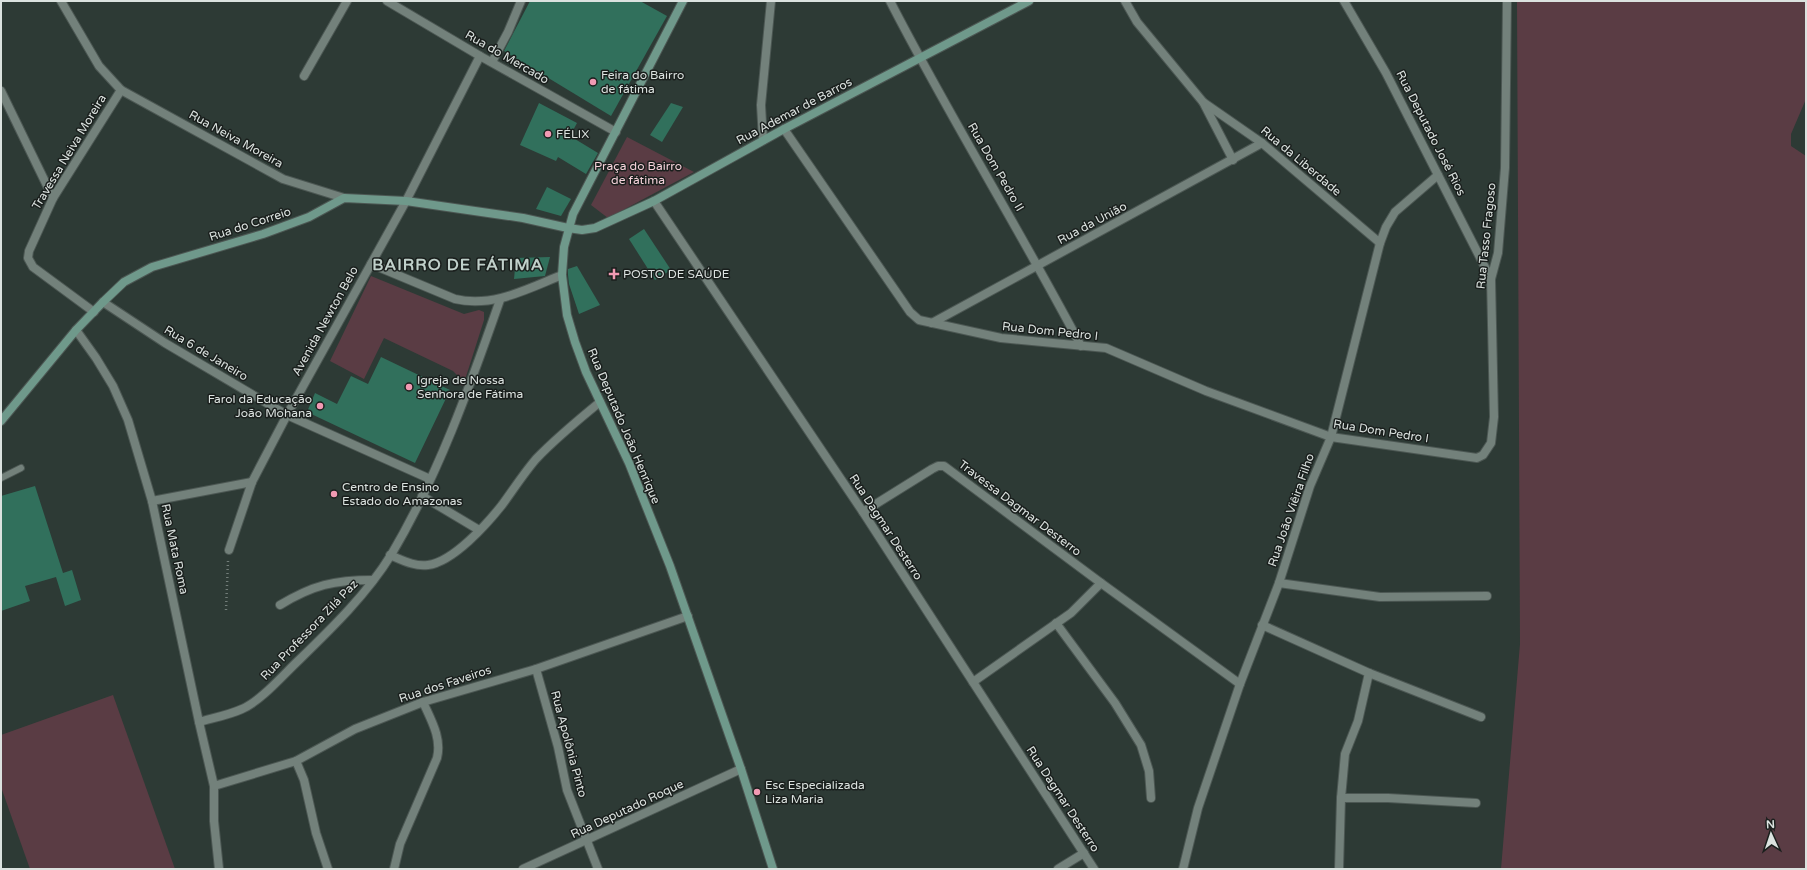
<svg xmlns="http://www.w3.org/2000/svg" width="1807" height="870" viewBox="0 0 1807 870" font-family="'Varela Round',sans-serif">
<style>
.green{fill:#5a3c44}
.building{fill:#31705c}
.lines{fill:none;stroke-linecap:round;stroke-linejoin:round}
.lane-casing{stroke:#4c5753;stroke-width:8}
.street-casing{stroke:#4c5753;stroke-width:10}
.secondary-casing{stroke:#4c5753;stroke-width:10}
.path{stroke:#727d79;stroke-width:2.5;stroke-dasharray:1 3;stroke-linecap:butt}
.lane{stroke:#73817b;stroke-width:6}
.street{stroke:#73817b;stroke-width:8}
.secondary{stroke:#6f998b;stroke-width:8}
.poi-dot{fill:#f19ab3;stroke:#1a1f1d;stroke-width:1.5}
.labels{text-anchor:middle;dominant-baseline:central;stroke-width:3;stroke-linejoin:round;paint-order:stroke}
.street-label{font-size:12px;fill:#dbe2df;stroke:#1a1f1d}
.poi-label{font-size:12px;fill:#dbe2df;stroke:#1a1f1d;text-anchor:start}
.park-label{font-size:12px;fill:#f5d2da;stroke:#1a1f1d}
.district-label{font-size:16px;font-weight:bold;letter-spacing:1px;fill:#c0d0ca;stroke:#1a1f1d}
</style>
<rect width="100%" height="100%" fill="#2d3a35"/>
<g class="green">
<polygon points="1517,1 1806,1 1806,99 1791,134 1791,146 1806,156 1806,869 1501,869 1520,644"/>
<polygon points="627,137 694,172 608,218 591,205"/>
<polygon points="371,276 464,314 479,310 484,312 484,320 463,386 458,384 458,376 453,371 384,338 364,379 330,361"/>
<polygon points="113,695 175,869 30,869 1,787 1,735"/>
</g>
<g class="building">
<polygon points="530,1 640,1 667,16 611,116 504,51"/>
<polygon points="539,103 577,123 570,136 598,153 586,174 558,157 556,161 520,145"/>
<polygon points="671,103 683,107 662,142 650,135"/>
<polygon points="547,187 571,199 561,216 536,209"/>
<polygon points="644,229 671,270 655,280 629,239"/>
<polygon points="550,257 545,276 514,279 516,258"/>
<polygon points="577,266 600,305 579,314 569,284 568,275 568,269"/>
<polygon points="381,357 450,390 415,463 307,412 315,393 337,404 351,376 368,384"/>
<polygon points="35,486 63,573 72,570 81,600 65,606 56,577 25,586 30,601 1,611 1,496"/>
</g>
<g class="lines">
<defs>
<polyline id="lane" points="1,478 21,468"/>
<g id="street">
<polyline points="61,1 99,66 121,90 283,179 344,198"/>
<polyline points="387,1 480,56 616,132"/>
<path d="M890,1C950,118 1020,230 1081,346"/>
<polyline points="1125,1 1137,22 1203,102 1233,160"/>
<polyline points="1344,1 1386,73 1491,279"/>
<polyline points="492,62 508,32 521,1"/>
<polyline points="304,76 347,1"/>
<polyline points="1,91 53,198"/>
<polyline points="1203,102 1262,143 1380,243"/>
<polyline points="784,129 910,312 919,320 1001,338 1106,348 1206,391 1331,437 1477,458 1483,455 1491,443 1494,417 1491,279 1498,253 1505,168 1507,1"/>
<polyline points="763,140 761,105 771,1"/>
<polyline points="654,201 863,512 1094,869"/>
<path d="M371,264L455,299C493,308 527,289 562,275"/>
<polyline points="103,302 165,343 287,415 430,479"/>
<polyline points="94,312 33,267 28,258 29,251 53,198 121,90"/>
<polyline points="932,323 1262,143"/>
<polyline points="76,330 96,358 113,386 128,420 152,501 199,722 214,786 214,821 219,869"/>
<polyline points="422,496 479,530"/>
<polyline points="152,501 252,482"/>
<polyline points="863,512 932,469 938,466 944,466 1101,583 1240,684"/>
<polyline points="229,550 252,482 287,415 406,201 480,56"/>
<path d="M390,555C402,560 415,567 428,565C453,562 487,524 502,505C513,490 524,473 536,459C556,438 578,420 600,402"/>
<polyline points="1279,583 1380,597 1487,596"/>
<path d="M280,605C313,585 334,580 373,580"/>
<polyline points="1056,623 1115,703 1141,745 1149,771 1151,798"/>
<polyline points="1262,625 1369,673 1481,717"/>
<polyline points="536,669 558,747 567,790 598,869"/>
<polyline points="973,682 1071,613 1101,583"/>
<path d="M199,722C213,718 229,715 242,709C261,701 284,674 299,660C332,628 367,594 391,555C438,476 470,386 500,300"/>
<polyline points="296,761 304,780 316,833 328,869"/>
<polyline points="214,786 296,761 355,729 423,702 536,669 688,616"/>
<polyline points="1341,798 1388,798 1476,803"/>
<path d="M394,869L400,844L437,758C442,738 431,720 423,702"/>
<polyline points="523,869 741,769"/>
<polyline points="1058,869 1084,853"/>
<polyline points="1183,869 1198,808 1240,684 1279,583 1310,486 1331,437 1380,243 1386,227 1395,212 1438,175"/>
<polyline points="1339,869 1341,798 1345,754 1358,721 1369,673"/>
</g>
<g id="secondary">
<polyline points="683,1 573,214 564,247 562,275 567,315 575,342 586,372 629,463 670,566 741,769 773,869"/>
<polyline points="1,421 76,330 103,302 124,282 152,267 263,234 309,217 344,198 406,201 523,218 568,228 582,230 595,228 654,201 784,129 1029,1"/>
</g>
</defs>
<use href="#lane" class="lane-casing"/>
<use href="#street" class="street-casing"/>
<use href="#secondary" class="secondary-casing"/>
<polyline class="path" points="226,610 228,561"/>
<use href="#lane" class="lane"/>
<use href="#street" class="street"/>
<use href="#secondary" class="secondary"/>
</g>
<g class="poi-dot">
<circle cx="593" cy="82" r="4"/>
<circle cx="548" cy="134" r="4"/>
<path d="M612 268h4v4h4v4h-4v4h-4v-4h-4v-4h4z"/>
<circle cx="409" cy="387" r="4"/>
<circle cx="320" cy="406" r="4"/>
<circle cx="334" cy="494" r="4"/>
<circle cx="757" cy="792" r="4"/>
</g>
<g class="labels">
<g class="street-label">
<text transform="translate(507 57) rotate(30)">Rua do Mercado</text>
<text transform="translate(794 111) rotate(-28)">Rua Ademar de Barros</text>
<text transform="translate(1431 133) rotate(63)">Rua Deputado José Rios</text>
<text transform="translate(236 139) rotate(29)">Rua Neiva Moreira</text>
<text transform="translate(69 152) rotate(-59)">Travessa Neiva Moreira</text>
<text transform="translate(1301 161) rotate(40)">Rua da Liberdade</text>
<text transform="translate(996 167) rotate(60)">Rua Dom Pedro II</text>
<text transform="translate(1092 223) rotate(-28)">Rua da União</text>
<text transform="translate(250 224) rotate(-18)">Rua do Correio</text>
<text transform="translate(1486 236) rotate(-84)">Rua Tasso Fragoso</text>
<text transform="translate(325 321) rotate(-61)">Avenida Newton Belo</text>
<text transform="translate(1050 331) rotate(6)">Rua Dom Pedro I</text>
<text transform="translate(206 353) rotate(31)">Rua 6 de Janeiro</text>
<text transform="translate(624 426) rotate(67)">Rua Deputado João Henrique</text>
<text transform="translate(1381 431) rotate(9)">Rua Dom Pedro I</text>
<text transform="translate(1020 508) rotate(37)">Travessa Dagmar Desterro</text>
<text transform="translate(1291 510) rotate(-71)">Rua João Viêira Filho</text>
<text transform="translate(886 527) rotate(57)">Rua Dagmar Desterro</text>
<text transform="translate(175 549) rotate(78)">Rua Mata Roma</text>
<text transform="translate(309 630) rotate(-46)">Rua Professora Zilá Paz</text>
<text transform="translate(445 684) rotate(-18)">Rua dos Faveiros</text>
<text transform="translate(569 744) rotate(75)">Rua Apolônia Pinto</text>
<text transform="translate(1063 799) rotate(57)">Rua Dagmar Desterro</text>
<text transform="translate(627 809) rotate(-25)">Rua Deputado Roque</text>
</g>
<g class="poi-label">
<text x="601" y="75">Feira do Bairro<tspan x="601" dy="14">de fátima</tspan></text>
<text x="556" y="134">FÉLIX</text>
<text x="623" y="274">POSTO DE SAÚDE</text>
<text x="417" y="380">Igreja de Nossa<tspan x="417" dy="14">Senhora de Fátima</tspan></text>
<text x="312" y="399" text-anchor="end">Farol da Educação<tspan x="312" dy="14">João Mohana</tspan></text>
<text x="342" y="487">Centro de Ensino<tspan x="342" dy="14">Estado do Amazonas</tspan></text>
<text x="765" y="785">Esc Especializada<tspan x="765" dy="14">Liza Maria</tspan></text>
</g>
<g class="park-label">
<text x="638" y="166">Praça do Bairro<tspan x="638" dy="14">de fátima</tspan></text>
</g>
<g class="district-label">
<text x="458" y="265">BAIRRO DE FÁTIMA</text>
</g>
</g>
<rect width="1807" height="870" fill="none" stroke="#dbe2df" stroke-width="4"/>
<g transform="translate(1771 834) rotate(357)" stroke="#1a1f1d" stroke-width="3" paint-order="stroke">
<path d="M0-3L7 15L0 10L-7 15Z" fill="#dbe2df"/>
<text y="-6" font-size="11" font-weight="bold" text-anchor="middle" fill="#dbe2df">N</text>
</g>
</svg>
